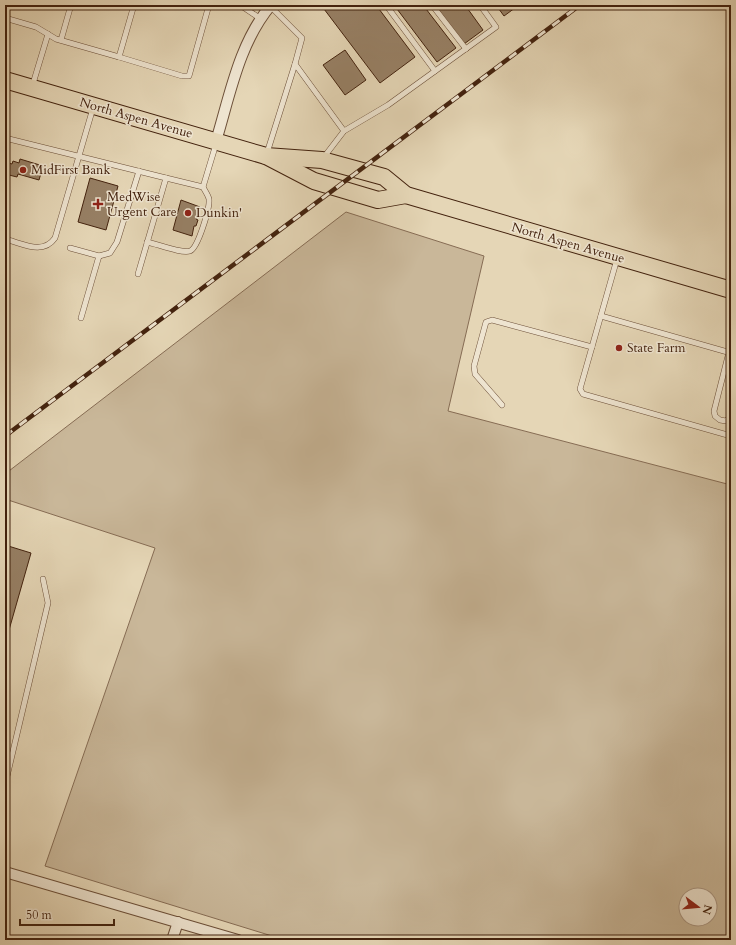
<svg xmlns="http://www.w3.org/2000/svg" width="736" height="945" viewBox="0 0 736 945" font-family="Cardo,serif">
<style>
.green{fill:#c9b799;stroke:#866c54;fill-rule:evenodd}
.building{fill:#978065;stroke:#43220e}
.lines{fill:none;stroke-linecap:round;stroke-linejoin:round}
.lane-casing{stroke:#6c4f38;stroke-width:6}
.street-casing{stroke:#6c4f38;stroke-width:12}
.primary-casing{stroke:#43220e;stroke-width:18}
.lane{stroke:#eee4d0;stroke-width:5}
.street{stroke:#eee4d0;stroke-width:10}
.primary{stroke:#e5d6b6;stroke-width:16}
.rail-casing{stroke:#43220e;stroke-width:4.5}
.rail{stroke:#eee4d0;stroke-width:3;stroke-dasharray:9;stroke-linecap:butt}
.poi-dot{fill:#8f2418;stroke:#eee4d0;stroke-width:1.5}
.labels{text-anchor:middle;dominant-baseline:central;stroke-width:3;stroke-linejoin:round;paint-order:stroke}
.street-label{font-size:13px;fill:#43220e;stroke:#eee4d0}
.poi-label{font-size:13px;fill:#43220e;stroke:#eee4d0;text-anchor:start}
</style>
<rect width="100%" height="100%" fill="#e5d6b6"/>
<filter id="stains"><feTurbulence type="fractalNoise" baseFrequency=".005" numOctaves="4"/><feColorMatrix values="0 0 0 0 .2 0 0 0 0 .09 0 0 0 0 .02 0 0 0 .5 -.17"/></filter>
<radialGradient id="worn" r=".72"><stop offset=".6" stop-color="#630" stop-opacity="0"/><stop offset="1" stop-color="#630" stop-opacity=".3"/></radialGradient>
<path class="green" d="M346,212L484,256L448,411L731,485V940H285L45,866L155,548L5,499V474ZM686,895H710V919H686Z"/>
<g class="building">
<polygon points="321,5 376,5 415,57 380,83"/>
<polygon points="394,5 423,5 456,48 437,62"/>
<polygon points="435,5 465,5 483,30 464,44"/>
<polygon points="496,5 519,5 504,16"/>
<polygon points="345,50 366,80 345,95 323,65"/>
<polygon points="20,159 43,166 39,180 18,174 17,177 5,174 5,162 12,164 13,161 19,163"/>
<polygon points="90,178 118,186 106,230 78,222"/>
<polygon points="181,200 200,207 196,219 198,220 196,226 194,226 192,236 173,230"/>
<polygon points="5,545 31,553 7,637 5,637"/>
</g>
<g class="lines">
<defs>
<g id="lane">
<polyline points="240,5 261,19"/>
<polyline points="386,5 435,71"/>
<polyline points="432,5 466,49"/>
<polyline points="270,6 302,38 295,64"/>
<polyline points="5,18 36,27 56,39 119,57 134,5"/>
<polyline points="61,40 71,5"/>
<polyline points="119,57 182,76 189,76 209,5"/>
<polyline points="32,87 48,34"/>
<polyline points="5,138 166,178"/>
<polyline points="267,153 295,64 344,131"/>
<polyline points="324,157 344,131 388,105 496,27 480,5"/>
<path d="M5,242L8,240C24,244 43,255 55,238L93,108"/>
<path d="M147,242C157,244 182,254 190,251C198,248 210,208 209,199C208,195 205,191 203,187"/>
<polyline points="70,248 99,256 110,253 117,242 139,171"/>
<polyline points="617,259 580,389 583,394 731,436"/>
<polyline points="138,274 166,178 203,187 216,144"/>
<polyline points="601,316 731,353"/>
<polyline points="81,318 99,256"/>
<polyline points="729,352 714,411 715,416 720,420 726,421 731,416"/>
<polyline points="502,405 475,374 474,366 486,322 492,320 592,347"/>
<polyline points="5,785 48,603 43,579"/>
</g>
<g id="street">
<path d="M216,141C230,95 239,43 271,5"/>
<polyline points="5,872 238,940"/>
<polyline points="172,940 178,922"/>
</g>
<g id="primary">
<polyline points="5,80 266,156 314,181 378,200 406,195"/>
<polyline points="266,156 322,160 384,177 406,195 731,290"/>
</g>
</defs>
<use href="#lane" class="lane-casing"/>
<use href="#street" class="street-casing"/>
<use href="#primary" class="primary-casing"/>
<use href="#lane" class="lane"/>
<use href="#street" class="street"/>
<use href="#primary" class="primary"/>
<defs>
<polyline id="rail" points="5,436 580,5"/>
</defs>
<use href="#rail" class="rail-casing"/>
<use href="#rail" class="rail"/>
</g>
<g class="poi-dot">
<circle cx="23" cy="170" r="4"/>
<path d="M96 198h4v4h4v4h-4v4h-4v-4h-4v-4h4z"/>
<circle cx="188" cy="213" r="4"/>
<circle cx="619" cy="348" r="4"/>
</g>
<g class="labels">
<g class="street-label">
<text transform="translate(136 118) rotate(16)">North Aspen Avenue</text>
<text transform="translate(568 243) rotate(16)">North Aspen Avenue</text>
</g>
<g class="poi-label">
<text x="31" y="170">MidFirst Bank</text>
<text x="107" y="197">MedWise<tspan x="107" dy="15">Urgent Care</tspan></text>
<text x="196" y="213">Dunkin'</text>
<text x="627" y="348">State Farm</text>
</g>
</g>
<rect width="736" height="945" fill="none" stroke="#e5d6b6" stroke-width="20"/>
<rect x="6" y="6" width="724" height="933" fill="none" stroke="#43220e" stroke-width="2"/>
<rect x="10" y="10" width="716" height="925" fill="none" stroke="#43220e"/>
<g transform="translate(698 907) rotate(106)"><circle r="19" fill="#eee4d0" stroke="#aa9682"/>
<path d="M0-3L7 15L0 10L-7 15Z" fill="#8f2418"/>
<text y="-6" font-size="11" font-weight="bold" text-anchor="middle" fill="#43220e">N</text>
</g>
<path d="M20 919v6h94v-6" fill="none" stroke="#43220e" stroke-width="2"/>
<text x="26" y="919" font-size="12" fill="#43220e" stroke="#eee4d0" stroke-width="3" paint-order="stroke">50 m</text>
<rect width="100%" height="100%" filter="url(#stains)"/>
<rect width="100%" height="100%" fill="url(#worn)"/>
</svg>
